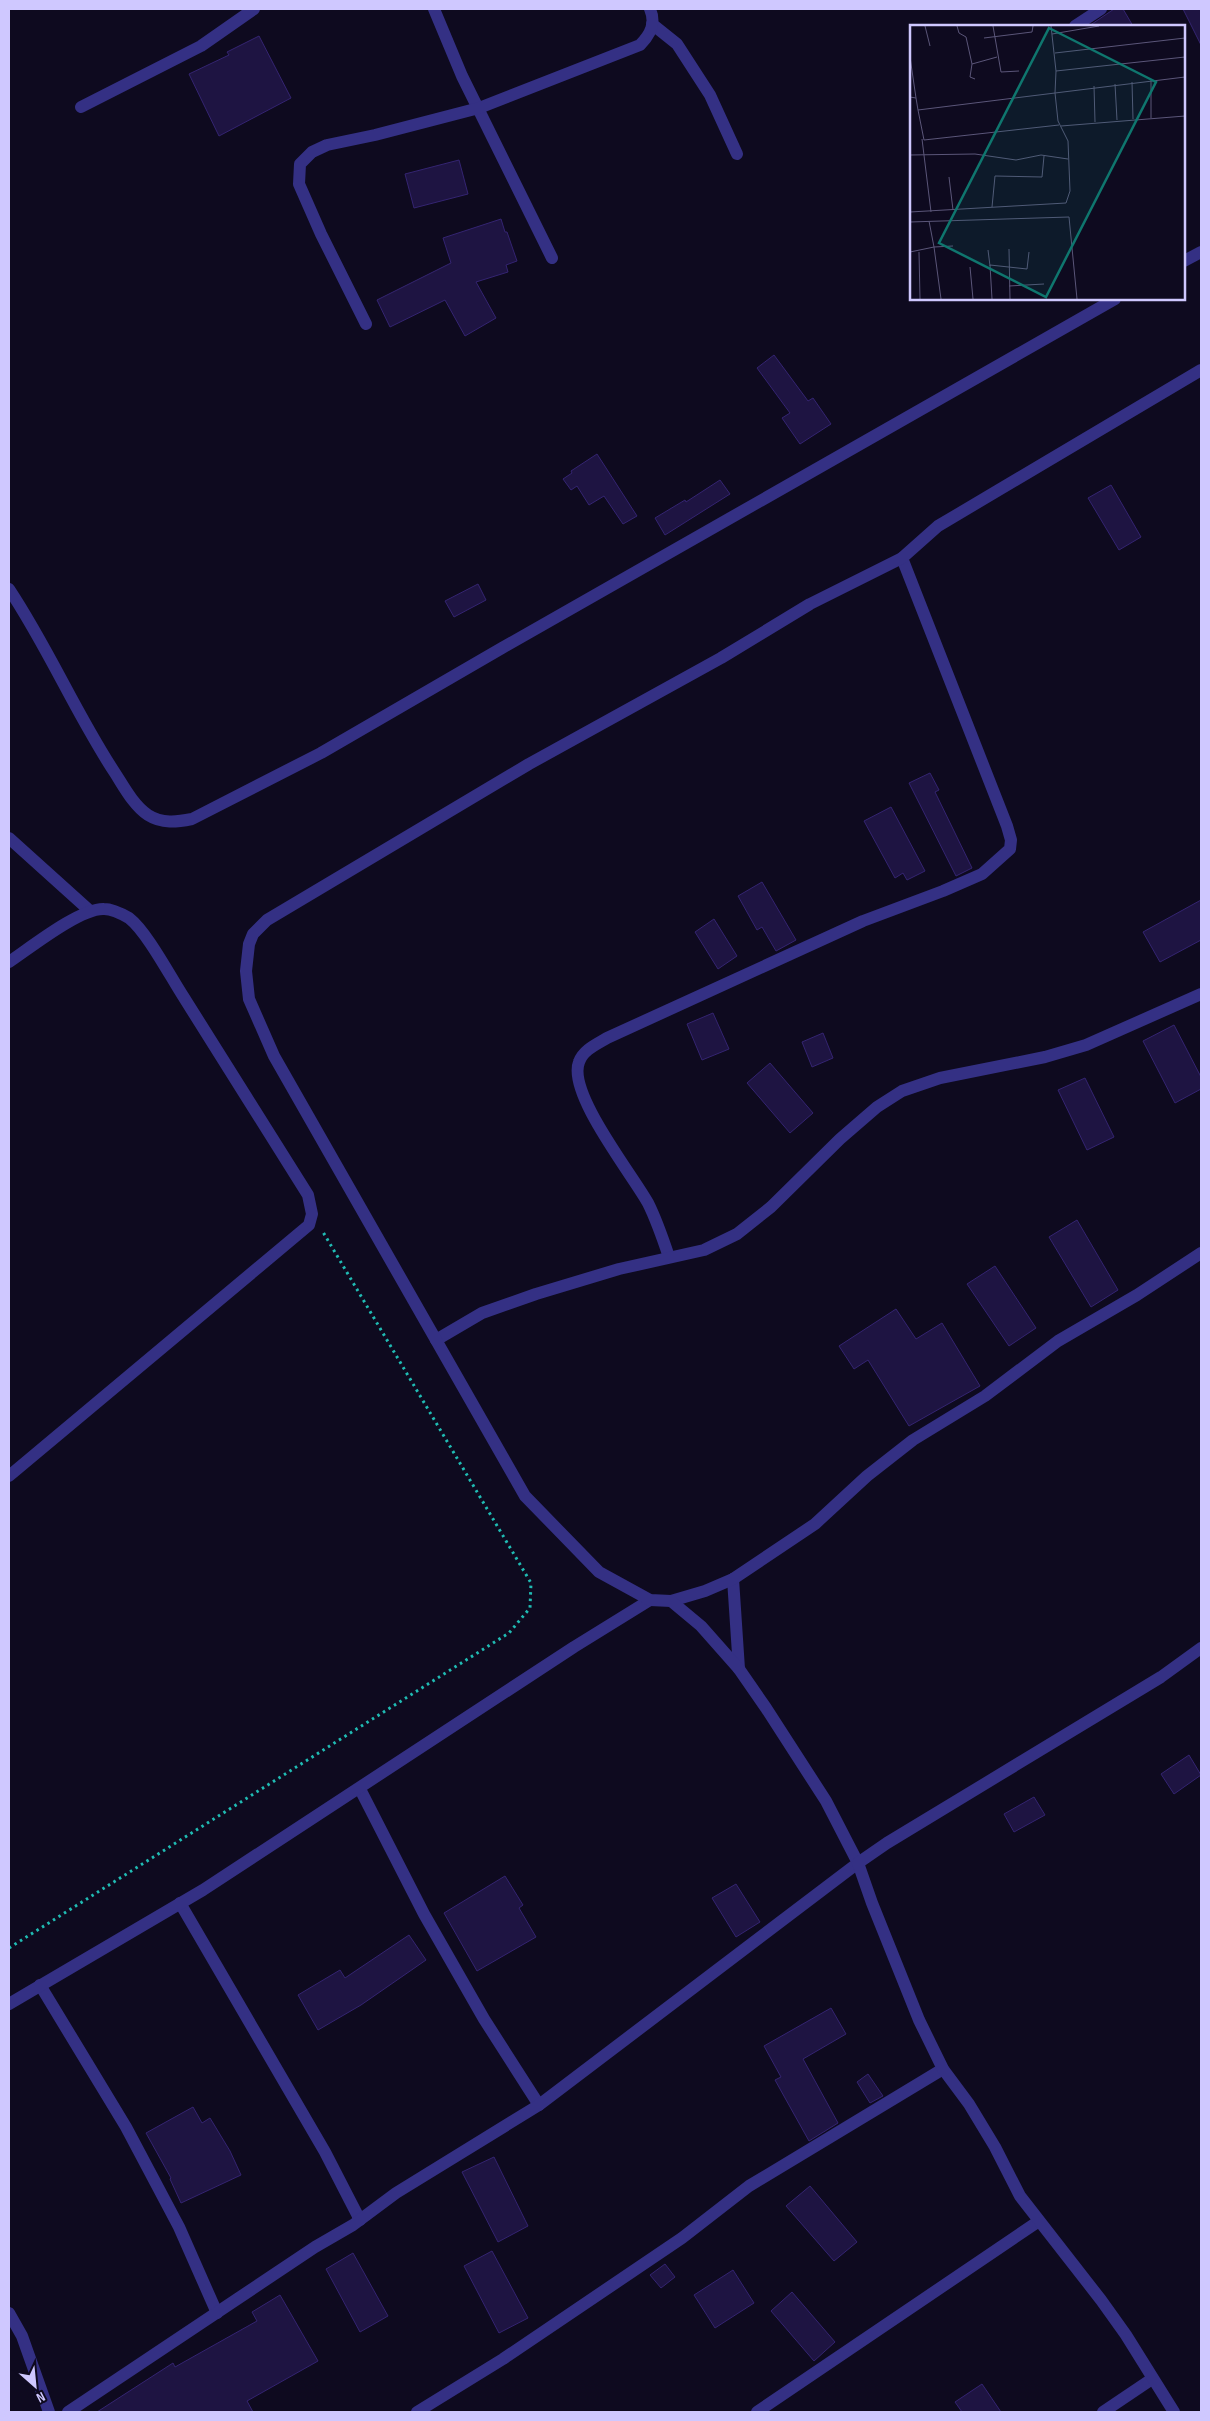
<svg xmlns="http://www.w3.org/2000/svg" width="1210" height="2421" viewBox="0 0 1210 2421" font-family="'Sofia Sans Condensed',sans-serif">
<style>
.building{fill:#1e1442;stroke:#342471}
.lines{fill:none;stroke-linecap:round;stroke-linejoin:round}
.path{stroke:#20bbb3;stroke-width:3;stroke-dasharray:2.5 4;stroke-linecap:butt}
.minor{stroke:#343084;stroke-width:12}
.inset-road{fill:none;stroke:#5b5679;stroke-width:1}
.view{fill:#0f766e;fill-opacity:0.15;stroke:#0f766e;stroke-width:2.5}
.inset-edge{fill:none;stroke:#cfc8ff;stroke-width:2.5}
</style>
<rect width="100%" height="100%" fill="#0e0a1f"/>
<g class="building">
<polygon points="1114,9 1123,9 1133,26 1089,26"/>
<polygon points="1183,9 1201,9 1201,45"/>
<polygon points="259,36 291,98 219,136 189,74 229,55 227,52"/>
<polygon points="459,160 468,194 414,208 405,174"/>
<polygon points="501,219 505,232 507,232 517,261 506,265 508,272 476,282 496,318 465,336 445,300 390,327 377,300 451,263 443,238"/>
<polygon points="774,355 808,401 813,398 831,424 800,444 782,418 790,413 757,368"/>
<polygon points="597,454 637,516 623,524 604,496 589,505 577,486 571,490 563,479 572,473 571,471"/>
<polygon points="720,480 730,494 665,535 655,518 685,500 686,502"/>
<polygon points="1111,485 1141,537 1119,550 1088,498"/>
<polygon points="478,584 486,600 454,617 445,601"/>
<polygon points="930,773 939,790 935,792 972,868 956,876 909,783"/>
<polygon points="891,807 925,871 907,880 903,873 895,878 864,821"/>
<polygon points="762,882 796,940 776,951 762,927 757,930 738,896"/>
<polygon points="1201,900 1201,940 1160,962 1143,932"/>
<polygon points="714,919 737,956 718,969 695,932"/>
<polygon points="713,1013 729,1049 702,1060 687,1024"/>
<polygon points="1174,1025 1201,1077 1201,1089 1175,1103 1143,1041"/>
<polygon points="823,1033 833,1058 812,1067 802,1042"/>
<polygon points="770,1063 813,1113 790,1133 747,1083"/>
<polygon points="1085,1078 1114,1137 1087,1150 1058,1090"/>
<polygon points="1077,1220 1118,1290 1091,1307 1049,1237"/>
<polygon points="995,1266 1036,1328 1009,1346 967,1284"/>
<polygon points="896,1309 916,1339 942,1323 980,1386 909,1426 868,1360 854,1369 839,1346"/>
<polygon points="1189,1755 1201,1775 1174,1794 1161,1774"/>
<polygon points="1034,1797 1045,1815 1014,1832 1004,1814"/>
<polygon points="505,1876 523,1905 519,1908 536,1937 477,1971 444,1913"/>
<polygon points="736,1884 760,1922 736,1937 712,1898"/>
<polygon points="409,1935 426,1960 361,2005 318,2030 298,1995 340,1970 345,1978"/>
<polygon points="831,2008 846,2034 803,2059 838,2123 809,2141 775,2080 781,2077 764,2046"/>
<polygon points="868,2074 883,2096 870,2103 857,2082"/>
<polygon points="193,2107 202,2123 210,2118 230,2151 241,2175 181,2203 170,2179 171,2178 146,2133"/>
<polygon points="494,2157 528,2226 498,2242 462,2172"/>
<polygon points="810,2186 857,2242 834,2261 786,2206"/>
<polygon points="492,2251 528,2318 499,2333 464,2266"/>
<polygon points="353,2253 388,2316 360,2332 326,2269"/>
<polygon points="665,2264 675,2277 661,2288 650,2275"/>
<polygon points="733,2270 754,2303 715,2328 694,2295"/>
<polygon points="792,2292 835,2342 814,2361 771,2311"/>
<polygon points="280,2295 318,2361 247,2401 253,2412 97,2412 173,2363 175,2367 257,2321 252,2312"/>
<polygon points="982,2384 1001,2412 962,2412 955,2402"/>
</g>
<g class="lines">
<polyline class="path" points="9,1948 509,1633 530,1608 531,1583 323,1232"/>
<g class="minor">
<polyline points="434,9 462,76 552,258"/>
<polyline points="652,24 677,44 710,95 737,154"/>
<polyline points="1075,26 1101,9"/>
<polyline points="81,107 201,46 254,9"/>
<polyline points="1184,261 1201,252"/>
<path d="M366,324L321,234L299,184L300,164L312,152L327,145L375,135L479,108L640,45C651,34 656,23 650,9"/>
<path d="M9,589C49,649 76,714 115,773C124,787 134,806 148,815C162,824 177,822 192,819L321,753L502,648L1115,299"/>
<polyline points="9,838 90,911"/>
<path d="M9,962C30,948 80,908 104,909C112,909 122,914 129,918C147,932 170,976 183,996C225,1062 266,1129 308,1195L312,1214L309,1225L9,1476"/>
<path d="M669,1257C663,1239 657,1221 648,1203C632,1174 567,1093 579,1062C583,1050 597,1044 607,1038L863,921L943,891L982,874L1010,849L1011,840L1007,826L902,558"/>
<polyline points="436,1340 482,1313 536,1294 619,1269 704,1250 737,1234 771,1207 840,1139 877,1107 902,1091 940,1078 1045,1057 1086,1045 1201,994"/>
<polyline points="733,1579 739,1669"/>
<polyline points="671,1601 705,1591 733,1579 815,1524 867,1476 913,1440 985,1396 1058,1341 1137,1295 1201,1253"/>
<polyline points="360,1789 424,1914 484,2019 539,2105"/>
<polyline points="180,1903 325,2152 360,2220"/>
<polyline points="40,1985 126,2127 179,2227 217,2313"/>
<polyline points="9,2004 203,1890 574,1647 650,1600"/>
<polyline points="9,2313 22,2336 49,2412"/>
<polyline points="68,2412 315,2247 353,2225 396,2193 539,2105 858,1863 826,1801 766,1708 739,1669 701,1626 671,1601 650,1600 599,1572 525,1496 274,1056 249,999 246,971 249,944 253,934 267,920 529,764 721,658 810,604 902,558 938,526 1201,370"/>
<polyline points="417,2412 503,2359 682,2238 749,2186 943,2069"/>
<polyline points="757,2412 1039,2221"/>
<polyline points="1103,2412 1152,2379"/>
<polyline points="1174,2412 1126,2335 1101,2300 1020,2196 995,2147 969,2104 943,2069 919,2020 872,1903 858,1863 887,1843 1161,1677 1201,1648"/>
</g>
</g>
<g transform="translate(910 25)">
<rect width="275" height="275" fill="#0e0a1f"/>
<path class="inset-road" d="M15,1L20,21M47,1L49,8L56,12L62,39L87,32M83,1L91,47L109,46M142,9L189,1M74,13L122,7L123,1M145,28L275,13M0,32L6,73M62,39L60,52L65,54M146,46L275,32M222,57L223,94M205,59L207,95M184,61L185,97M0,72L6,73L8,85L145,68L146,46L141,1M8,85L14,115L149,100M241,93V55M151,101L275,91M12,114L21,187M0,130L65,129L106,135L131,130L158,134M39,152L43,185M82,182L85,151L132,152L134,131M0,187L156,178L160,166L158,116L148,96L145,68L275,52M0,197L159,192L167,274M99,224L100,274M78,225L80,241M0,227L24,222L19,196M9,227L10,274M60,242L63,274M99,261L134,259M31,274L24,222L43,221M82,274L80,240L117,244L119,227"/>
<path class="view" d="M139,3L246,57L136,272L29,218Z"/>
<rect width="275" height="275" class="inset-edge"/>
</g>
<rect width="1210" height="2421" fill="none" stroke="#cfc8ff" stroke-width="20"/>
<g transform="translate(35 2386) rotate(153)" stroke="#0e0a1f" stroke-width="4" paint-order="stroke">
<path d="M0-4L9 19L0 12L-9 19Z" fill="#cfc8ff"/>
<text y="-8" font-size="14" font-weight="bold" text-anchor="middle" fill="#cfc8ff">N</text>
</g>
</svg>
